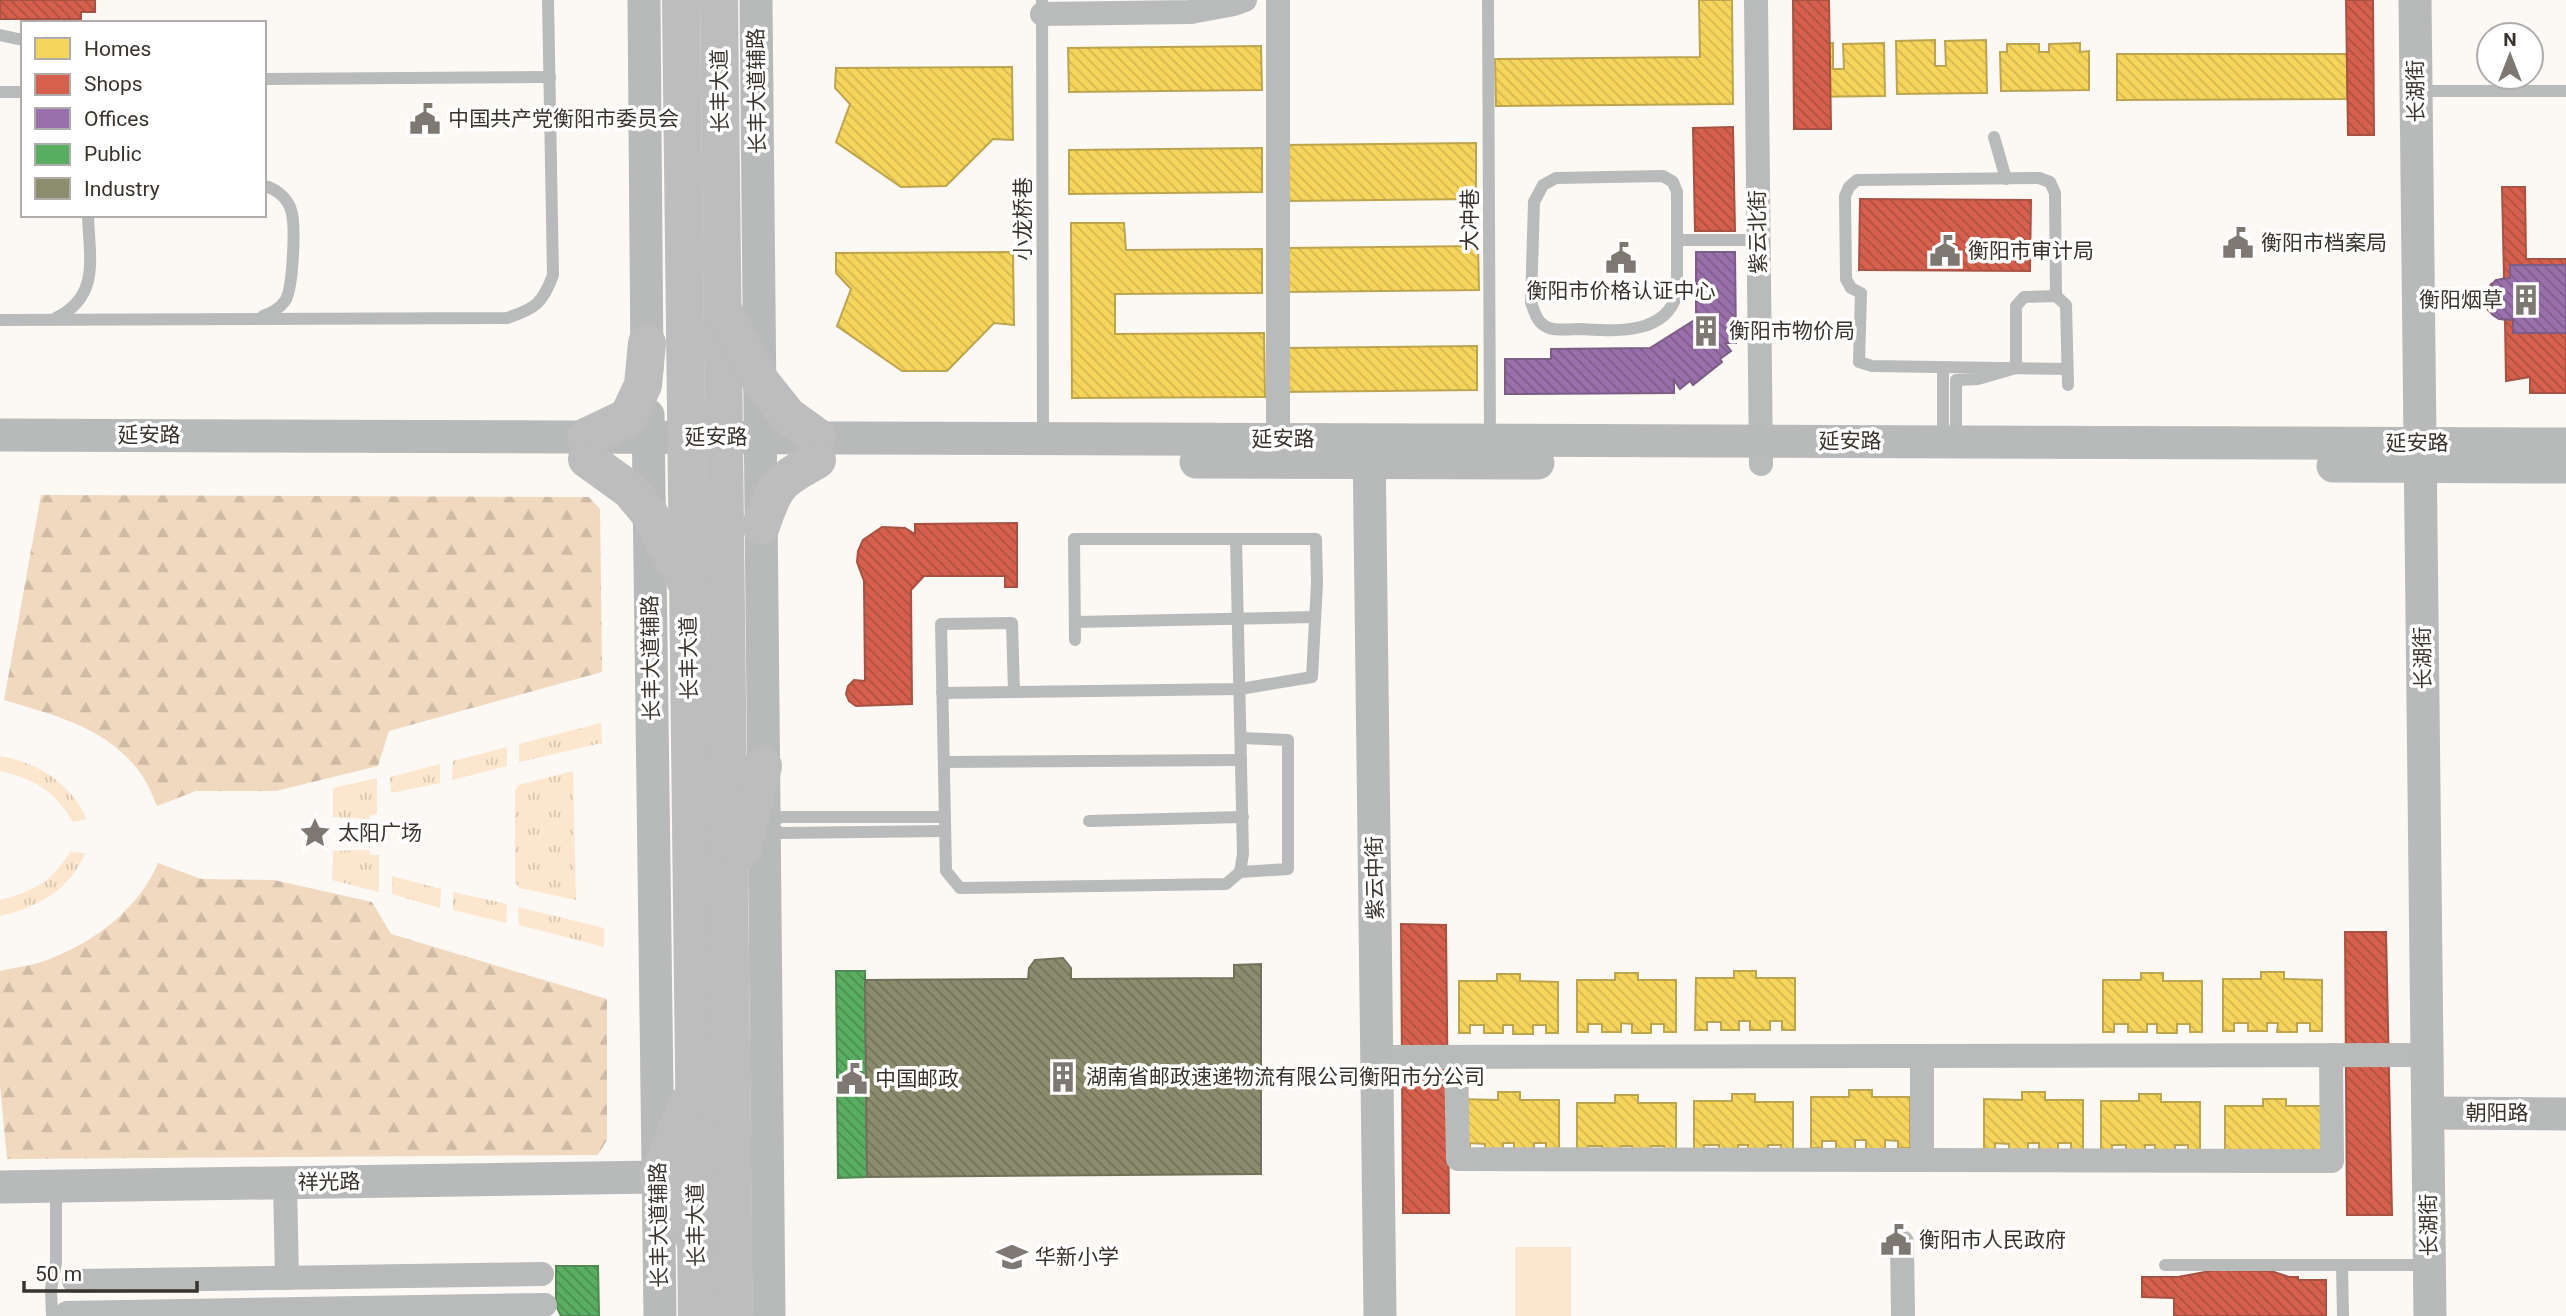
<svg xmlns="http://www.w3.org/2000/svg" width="2566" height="1316" viewBox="0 0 2566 1316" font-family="Roboto,'Noto Sans SC',sans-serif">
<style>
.grass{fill:url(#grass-tufts)}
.forest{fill:url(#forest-firs)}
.green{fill:#fce6cd}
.homes{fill:url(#homes-back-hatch);stroke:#bda44e;stroke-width:2}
.shops{fill:url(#shops-back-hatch);stroke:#a75243;stroke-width:2}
.offices{fill:url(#offices-back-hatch);stroke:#7c5e85;stroke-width:2}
.public{fill:url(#public-back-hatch);stroke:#508951;stroke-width:2}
.industry{fill:url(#industry-back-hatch);stroke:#73715a;stroke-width:2}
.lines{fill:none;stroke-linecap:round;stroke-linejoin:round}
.lane{stroke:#b9bbba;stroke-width:12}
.street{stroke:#b9bbba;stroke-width:24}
.secondary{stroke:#b8b9b9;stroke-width:33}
.primary{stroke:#bcbdbc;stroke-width:38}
.labels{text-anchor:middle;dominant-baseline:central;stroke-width:7;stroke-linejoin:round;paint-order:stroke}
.street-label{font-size:21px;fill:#38332c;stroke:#fff}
.poi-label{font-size:21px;fill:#38332c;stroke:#fff;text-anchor:start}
</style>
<defs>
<pattern id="grass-tufts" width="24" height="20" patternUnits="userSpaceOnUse" patternTransform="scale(1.75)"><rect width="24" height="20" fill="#fce6cd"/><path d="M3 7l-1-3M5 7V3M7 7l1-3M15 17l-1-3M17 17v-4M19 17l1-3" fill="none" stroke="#d9c6b0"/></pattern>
<pattern id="forest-firs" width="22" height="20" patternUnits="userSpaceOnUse" patternTransform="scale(1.75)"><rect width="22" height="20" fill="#f0d9bf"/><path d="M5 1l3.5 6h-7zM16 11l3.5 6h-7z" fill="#cfbba4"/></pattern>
<pattern id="homes-back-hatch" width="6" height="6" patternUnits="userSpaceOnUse" patternTransform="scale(1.75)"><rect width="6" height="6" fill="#f6d55c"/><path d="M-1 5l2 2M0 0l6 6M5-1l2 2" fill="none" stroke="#d4b750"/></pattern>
<pattern id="shops-back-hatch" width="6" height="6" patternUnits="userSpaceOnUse" patternTransform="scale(1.75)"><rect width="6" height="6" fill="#d6604d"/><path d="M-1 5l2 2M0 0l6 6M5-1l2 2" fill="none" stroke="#af5040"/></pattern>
<pattern id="offices-back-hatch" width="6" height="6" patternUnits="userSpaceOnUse" patternTransform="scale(1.75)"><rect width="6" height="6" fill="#9970ab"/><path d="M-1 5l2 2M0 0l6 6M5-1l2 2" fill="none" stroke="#7e5d8b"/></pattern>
<pattern id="public-back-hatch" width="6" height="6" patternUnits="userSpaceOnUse" patternTransform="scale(1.75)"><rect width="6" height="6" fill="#5aae61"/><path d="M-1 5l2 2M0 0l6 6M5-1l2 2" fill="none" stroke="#4b8e50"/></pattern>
<pattern id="industry-back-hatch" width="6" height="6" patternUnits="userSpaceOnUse" patternTransform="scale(1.75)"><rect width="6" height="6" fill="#8c8c6e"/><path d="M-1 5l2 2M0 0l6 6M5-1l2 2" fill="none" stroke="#73735b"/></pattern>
</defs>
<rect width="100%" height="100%" fill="#fcf9f5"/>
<g class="grass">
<polygon points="601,723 602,743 519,762 519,744"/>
<polygon points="507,747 507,766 452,780 453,761"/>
<path d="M0,756C39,763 70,783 87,819L73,822C55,791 35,779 0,771Z"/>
<polygon points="440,764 440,783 391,793 390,777"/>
<polygon points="573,771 576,900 520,888 515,883 515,790 519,785"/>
<polygon points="377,778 377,814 370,815 369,819 333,817 333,788"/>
<polygon points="369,850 370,855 379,855 379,892 332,880 333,851"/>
<path d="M70,852L85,853C71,889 37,908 0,916V900C31,893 54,880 70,852Z"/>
<polygon points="392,876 441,889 440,908 392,894"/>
<polygon points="453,892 507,904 506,923 453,910"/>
<polygon points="518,907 604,928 604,947 519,925"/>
</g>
<g class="forest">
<path d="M41,495L589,497L600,509L602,672L389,731L378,766L276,791H196L157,806C153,797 149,786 143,777C110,728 57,716 4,700Z"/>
<path d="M158,863L201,879L274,880L372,902L391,934L607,999V1140L598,1155L7,1159L0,1085V971C17,967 36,965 52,958C97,940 139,908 158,863Z"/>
</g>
<rect class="green" x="1515" y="1247" width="56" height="69"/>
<g class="homes">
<polygon points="1699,0 1732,0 1733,104 1496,106 1495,59 1700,57"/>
<polygon points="1935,40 1935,66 1946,66 1945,41 1986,40 1987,93 1897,94 1896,41"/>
<polygon points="1833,43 1833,69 1844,69 1843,44 1884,43 1885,96 1795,97 1794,44"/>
<polygon points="2080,43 2080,52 2089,51 2089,90 2001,91 2000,52 2007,52 2007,44 2039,44 2039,52 2049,52 2049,44"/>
<polygon points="1261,46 1262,90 1069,92 1068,48"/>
<polygon points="2117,54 2347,54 2347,99 2117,100"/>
<polygon points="1012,67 1013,140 993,139 946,186 901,187 836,142 850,104 835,88 836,68"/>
<polygon points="1476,143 1476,199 1284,201 1283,145"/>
<polygon points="1262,148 1262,192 1069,194 1069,150"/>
<polygon points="1071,223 1124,223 1126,250 1262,249 1262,293 1115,294 1115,334 1264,333 1265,397 1072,398"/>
<polygon points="1478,246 1479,290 1286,292 1286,248"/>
<polygon points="1013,252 1014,325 994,323 947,371 902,371 837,326 851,289 836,273 836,253"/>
<polygon points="1477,346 1477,390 1284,392 1284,348"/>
<polygon points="1734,971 1756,971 1756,978 1795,978 1795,1030 1782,1030 1782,1021 1770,1021 1770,1030 1750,1030 1750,1021 1739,1021 1739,1030 1721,1030 1721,1022 1707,1022 1707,1030 1695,1030 1696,978 1734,978"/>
<polygon points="2261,972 2284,972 2284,979 2322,980 2322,1031 2310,1031 2310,1023 2297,1023 2297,1032 2277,1032 2278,1023 2267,1023 2267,1031 2248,1031 2248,1023 2234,1023 2234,1031 2223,1031 2223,979 2261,979"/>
<polygon points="1615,973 1638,973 1638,980 1676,980 1676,1032 1664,1032 1664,1024 1651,1024 1651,1033 1632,1033 1632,1024 1621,1023 1621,1032 1602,1032 1602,1024 1588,1024 1588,1032 1577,1032 1577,980 1615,980"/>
<polygon points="2141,973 2163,973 2163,981 2202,981 2202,1032 2190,1032 2190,1024 2177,1024 2177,1033 2157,1033 2157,1024 2147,1024 2147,1032 2128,1032 2128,1024 2114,1024 2114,1032 2103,1032 2103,980 2141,980"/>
<polygon points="1497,974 1520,974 1520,981 1558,982 1558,1033 1546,1033 1546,1025 1533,1025 1533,1034 1513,1034 1513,1025 1503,1025 1503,1033 1484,1033 1484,1025 1470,1025 1470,1033 1459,1033 1459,981 1497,981"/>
<polygon points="1849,1090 1872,1090 1872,1097 1910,1097 1910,1148 1898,1148 1898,1141 1885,1140 1885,1149 1866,1149 1866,1140 1855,1140 1855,1149 1836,1149 1836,1141 1822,1141 1822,1148 1811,1148 1811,1097 1849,1097"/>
<polygon points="1498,1092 1520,1092 1520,1100 1559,1100 1559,1151 1546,1151 1546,1143 1534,1143 1534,1152 1514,1152 1514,1143 1503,1143 1503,1151 1485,1151 1485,1144 1470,1143 1470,1151 1459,1099 1498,1100"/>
<polygon points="2022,1092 2045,1092 2045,1100 2083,1100 2083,1151 2071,1151 2071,1143 2058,1143 2058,1152 2039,1152 2039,1143 2028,1143 2028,1151 2009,1151 2009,1144 1995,1143 1995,1151 1984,1151 1984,1099 2022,1100"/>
<polygon points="1732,1094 1755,1094 1755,1102 1793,1102 1793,1153 1781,1153 1781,1145 1768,1145 1768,1154 1748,1154 1748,1145 1738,1145 1738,1153 1719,1153 1719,1145 1704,1145 1704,1153 1694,1153 1694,1101 1732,1101"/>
<polygon points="2139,1094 2161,1094 2161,1102 2200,1102 2200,1153 2188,1153 2188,1145 2175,1145 2175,1154 2155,1154 2155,1145 2145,1145 2145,1153 2126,1153 2126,1145 2112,1145 2112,1153 2101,1153 2101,1101 2139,1101"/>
<polygon points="1615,1095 1638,1095 1638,1103 1676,1103 1676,1154 1664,1154 1664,1146 1651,1146 1651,1155 1632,1155 1632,1146 1621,1146 1621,1154 1602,1154 1602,1146 1588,1146 1588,1154 1577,1154 1577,1103 1615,1103"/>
<polygon points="2263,1099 2286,1099 2286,1106 2324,1106 2324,1158 2225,1158 2225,1106 2263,1106"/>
</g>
<g class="shops">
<polygon points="0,0 95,0 95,12 81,12 81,19 0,19"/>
<polygon points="1793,0 1829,0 1831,129 1794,129"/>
<polygon points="2346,0 2373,0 2374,135 2348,135"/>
<polygon points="1733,127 1735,231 1695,231 1693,128"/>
<polygon points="2502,187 2525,187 2526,259 2566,259 2566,393 2530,393 2530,377 2506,381 2505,320 2493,315 2488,310 2485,297 2491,284 2504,278"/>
<polygon points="1860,199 2031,200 2030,271 1859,270"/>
<polygon points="1017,523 1017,587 1005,587 1005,576 924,576 911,590 912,704 856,706 849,701 846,694 848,686 854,680 865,681 864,581 857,562 858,551 863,540 882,527 905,528 915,534 915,524"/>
<polygon points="1401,924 1446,925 1449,1213 1403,1213"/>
<polygon points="2345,932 2386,932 2392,1215 2347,1215"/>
<polygon points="2216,1270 2271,1271 2289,1277 2298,1277 2298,1280 2326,1280 2326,1316 2174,1316 2174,1298 2142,1297 2142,1277 2178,1277"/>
</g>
<g class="offices">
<polygon points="1696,252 1735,252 1736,343 1725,343 1731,351 1720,359 1722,362 1693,385 1690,381 1680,389 1674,380 1674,393 1505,394 1505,359 1551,359 1551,349 1650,348 1696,319"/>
<polygon points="2510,265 2566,265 2566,333 2513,333 2513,320 2499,319 2493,315 2486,304 2487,290 2496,280 2510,278"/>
</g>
<g class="public">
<polygon points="836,971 865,971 867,1177 838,1178"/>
<polygon points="556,1266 598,1266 599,1316 561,1316 556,1305"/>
</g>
<polygon class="industry" points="1063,958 1071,968 1071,979 1234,978 1234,965 1261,964 1261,1174 867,1177 865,980 1028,979 1029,968 1035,960"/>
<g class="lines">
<g class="lane">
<polyline points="1042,0 1043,438"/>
<polyline points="1488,0 1490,439"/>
<polyline points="0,35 23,40"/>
<polyline points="264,79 550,77"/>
<polyline points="2432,91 2566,91"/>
<polyline points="0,92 23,92"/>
<polyline points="1994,137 2006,179"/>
<path d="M1663,176L1673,182L1677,192V294C1665,335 1617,331 1582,329C1573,329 1558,331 1549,328C1537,323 1535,314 1531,302L1534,202L1543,185L1556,178Z"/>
<polyline points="1677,240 1758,240"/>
<polyline points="2056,296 2055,193 2050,182 2039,178 1857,180 1849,187 1845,196 1846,279 1851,288 1861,293 1859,362 1872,366 2067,369"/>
<path d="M263,316C272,313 279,309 285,301C293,290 296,224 291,210C288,199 276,188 264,186"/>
<path d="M56,318C101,296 89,257 88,215"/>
<path d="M0,320L507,318C535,309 543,303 553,275L548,0"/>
<polyline points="1943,367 1943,440"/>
<polyline points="1956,441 1956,380 1978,379 2016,368 2016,306 2024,297 2056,296 2066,305 2068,385"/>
<polyline points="1075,622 1315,617"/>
<polyline points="1014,692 1012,623 941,624 946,871 960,888 1226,884 1240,872 1243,854 1236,539"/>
<polyline points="942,693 1240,689 1312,677 1317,583 1316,539 1074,539 1075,640"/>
<polyline points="944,762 1241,760"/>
<polyline points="1089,821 1243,817"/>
<polyline points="768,823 781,817 945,817"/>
<polyline points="768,826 781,833 945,831"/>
<polyline points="1240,872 1288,869 1288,740 1241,738"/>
<polyline points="2165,1265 2429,1265"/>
<polyline points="2342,1265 2343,1316"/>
<polyline points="52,1316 51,1289 56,1263 56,1187"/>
</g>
<g class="street">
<polyline points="1756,0 1761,464"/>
<polyline points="1042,14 1191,12 1234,4 1245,0"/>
<polyline points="1278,439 1278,0"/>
<polyline points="1377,1057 2427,1055"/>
<polyline points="1456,1057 1458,1159 2332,1161 2331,1055"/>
<polyline points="1922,1160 1922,1056"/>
<polyline points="285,1183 287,1278"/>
<polyline points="1902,1242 1903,1316"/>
<polyline points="74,1281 542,1274"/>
<polyline points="67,1316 67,1313 545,1305"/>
</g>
<g class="secondary">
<polyline points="644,0 647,369"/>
<polyline points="756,0 769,1316"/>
<polyline points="2415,0 2430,1316"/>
<polyline points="648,415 660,1316"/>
<polyline points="0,435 2566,444"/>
<polyline points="1369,442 1380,1316"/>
<polyline points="1196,462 1538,463"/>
<polyline points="2333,466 2566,467"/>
<polyline points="2428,1113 2566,1114"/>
<polyline points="0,1187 658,1177"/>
</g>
<g class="primary">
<polyline points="681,0 697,1316"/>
<polyline points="719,0 734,1316"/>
<polyline points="725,314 761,382 788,416 817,437"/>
<polyline points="586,437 628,417 643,385 647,343"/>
<polyline points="587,459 630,490 649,513 685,580"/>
<path d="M761,526C775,484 778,482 817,460"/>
<polyline points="742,850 763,766"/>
<polyline points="687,1104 658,1177 696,1241"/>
</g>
</g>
<defs>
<symbol id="civic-bare" viewBox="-9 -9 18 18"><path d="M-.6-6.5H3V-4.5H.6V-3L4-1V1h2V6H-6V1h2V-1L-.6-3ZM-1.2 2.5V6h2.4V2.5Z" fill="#7d7872" stroke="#fff" stroke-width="2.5" paint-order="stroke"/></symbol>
<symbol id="building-bare" viewBox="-9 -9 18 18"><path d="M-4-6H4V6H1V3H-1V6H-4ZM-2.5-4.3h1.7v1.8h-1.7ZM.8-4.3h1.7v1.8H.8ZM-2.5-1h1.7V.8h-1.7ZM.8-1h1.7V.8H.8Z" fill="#7d7872" stroke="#fff" stroke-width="2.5" paint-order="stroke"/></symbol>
<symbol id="sight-bare" viewBox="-9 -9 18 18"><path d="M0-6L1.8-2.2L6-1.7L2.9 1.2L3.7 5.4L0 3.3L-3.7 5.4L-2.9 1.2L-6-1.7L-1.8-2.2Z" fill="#7d7872" stroke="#fff" stroke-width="2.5" paint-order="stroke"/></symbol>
<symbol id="school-bare" viewBox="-9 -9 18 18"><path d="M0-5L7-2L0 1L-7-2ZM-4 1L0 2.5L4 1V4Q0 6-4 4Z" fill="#7d7872" stroke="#fff" stroke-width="2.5" paint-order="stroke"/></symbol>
</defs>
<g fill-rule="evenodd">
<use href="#civic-bare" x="403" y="97" width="44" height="44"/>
<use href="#civic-bare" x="2216" y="221" width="44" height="44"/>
<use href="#civic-bare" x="1923" y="229" width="44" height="44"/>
<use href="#civic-bare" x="1599" y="236" width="44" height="44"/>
<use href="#building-bare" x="2504" y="278" width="44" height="44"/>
<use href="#building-bare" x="1684" y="309" width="44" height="44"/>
<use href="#sight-bare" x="293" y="811" width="44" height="44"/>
<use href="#building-bare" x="1041" y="1055" width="44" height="44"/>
<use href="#civic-bare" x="830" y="1057" width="44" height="44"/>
<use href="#civic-bare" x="1874" y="1218" width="44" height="44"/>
<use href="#school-bare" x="990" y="1235" width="44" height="44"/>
</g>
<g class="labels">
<g class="street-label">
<text transform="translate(720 91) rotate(-91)">长丰大道</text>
<text transform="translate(757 91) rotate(-91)">长丰大道辅路</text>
<text transform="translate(2416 91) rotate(-91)">长湖街</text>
<text transform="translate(1023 219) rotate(-90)">小龙桥巷</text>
<text transform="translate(1470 220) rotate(-90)">大冲巷</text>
<text transform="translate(1758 232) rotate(-91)">紫云北街</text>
<text x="149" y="435">延安路</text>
<text x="716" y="437">延安路</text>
<text x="1283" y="439">延安路</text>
<text x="1850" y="441">延安路</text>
<text x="2417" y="443">延安路</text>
<text transform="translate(651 658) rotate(-91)">长丰大道辅路</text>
<text transform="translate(689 658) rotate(-91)">长丰大道</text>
<text transform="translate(2423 658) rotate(-91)">长湖街</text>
<text transform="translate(1375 878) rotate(-91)">紫云中街</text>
<text x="2497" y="1113">朝阳路</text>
<text transform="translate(329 1182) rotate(-1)">祥光路</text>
<text transform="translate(659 1225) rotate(-91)">长丰大道辅路</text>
<text transform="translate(696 1225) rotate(-91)">长丰大道</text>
<text transform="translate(2429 1225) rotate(-91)">长湖街</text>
</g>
<g class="poi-label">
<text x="448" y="119">中国共产党衡阳市委员会</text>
<text x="2261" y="243">衡阳市档案局</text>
<text x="1968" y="251">衡阳市审计局</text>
<text x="1621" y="291" text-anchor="middle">衡阳市价格认证中心</text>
<text x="2503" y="300" text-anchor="end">衡阳烟草</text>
<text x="1729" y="331">衡阳市物价局</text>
<text x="338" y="833">太阳广场</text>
<text x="1086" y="1077">湖南省邮政速递物流有限公司衡阳市分公司</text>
<text x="875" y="1079">中国邮政</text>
<text x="1919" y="1240">衡阳市人民政府</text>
<text x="1035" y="1257">华新小学</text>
</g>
</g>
<rect x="21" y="21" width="245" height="196" fill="#ffffff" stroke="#afadab" stroke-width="2"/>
<rect x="35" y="38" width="35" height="21" fill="#f6d55c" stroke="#afadab" stroke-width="2"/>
<text x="84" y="56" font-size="21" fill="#38332c">Homes</text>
<rect x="35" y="74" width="35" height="21" fill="#d6604d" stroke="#afadab" stroke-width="2"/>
<text x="84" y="91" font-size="21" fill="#38332c">Shops</text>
<rect x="35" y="108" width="35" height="21" fill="#9970ab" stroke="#afadab" stroke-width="2"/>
<text x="84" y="126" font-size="21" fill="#38332c">Offices</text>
<rect x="35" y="144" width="35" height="21" fill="#5aae61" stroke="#afadab" stroke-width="2"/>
<text x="84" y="161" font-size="21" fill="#38332c">Public</text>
<rect x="35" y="178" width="35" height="21" fill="#8c8c6e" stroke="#afadab" stroke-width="2"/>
<text x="84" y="196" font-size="21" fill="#38332c">Industry</text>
<g transform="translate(2510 56)"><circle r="33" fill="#ffffff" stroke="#afadab" stroke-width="2"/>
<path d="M0-5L12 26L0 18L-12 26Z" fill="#7d7872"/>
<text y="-10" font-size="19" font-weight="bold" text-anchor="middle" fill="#38332c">N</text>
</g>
<path d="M24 1281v10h173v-10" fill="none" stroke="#38332c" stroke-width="3.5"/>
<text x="35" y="1281" font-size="21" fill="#38332c" stroke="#ffffff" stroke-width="5" paint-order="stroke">50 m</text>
</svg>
